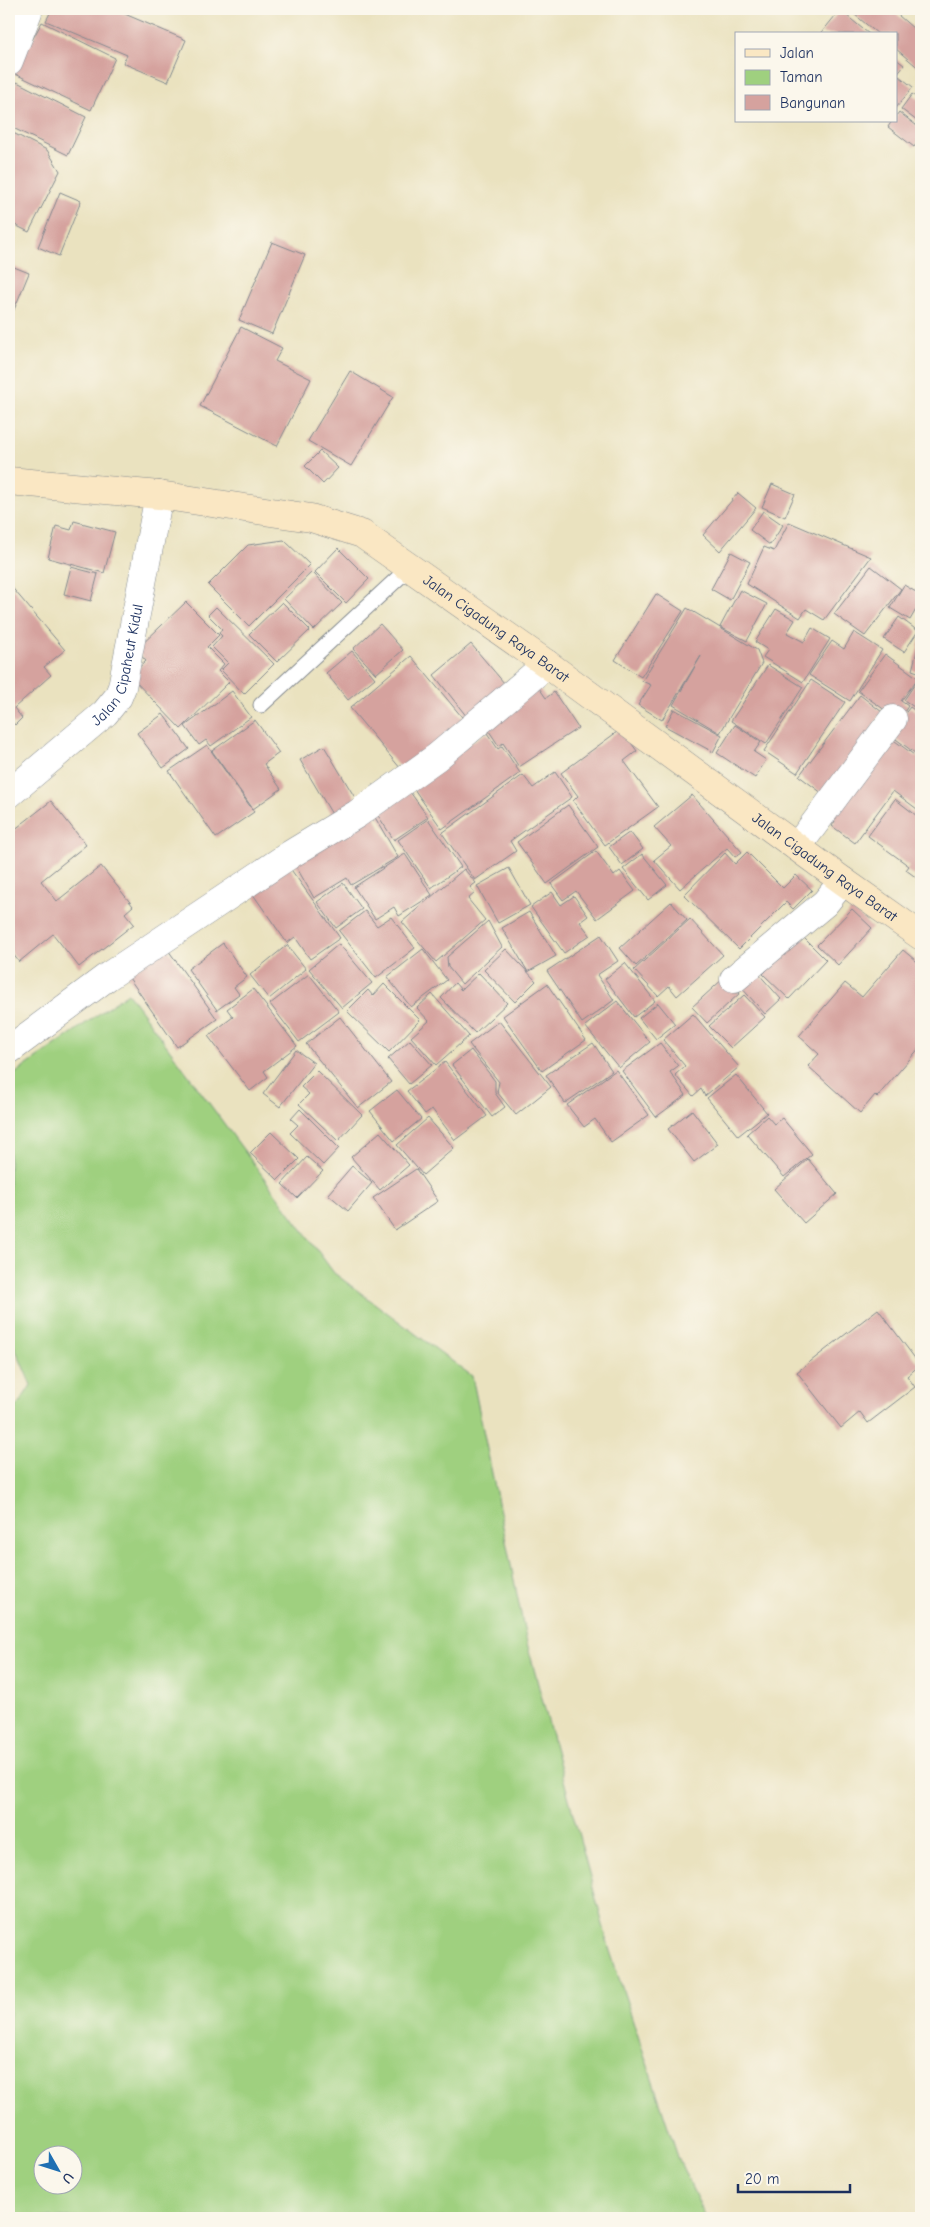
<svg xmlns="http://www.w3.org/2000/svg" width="930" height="2227" viewBox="0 0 930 2227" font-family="'Comic Neue',sans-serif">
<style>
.green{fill:#9fd07f;stroke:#5d806e;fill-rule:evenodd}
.building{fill:#d5a29e}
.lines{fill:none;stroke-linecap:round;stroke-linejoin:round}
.lane-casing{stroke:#82888e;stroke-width:17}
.street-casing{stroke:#82888e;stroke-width:29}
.secondary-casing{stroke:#82888e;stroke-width:29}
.lane{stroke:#fff;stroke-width:15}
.street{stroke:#fff;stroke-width:28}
.secondary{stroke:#fae7c3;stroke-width:28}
.labels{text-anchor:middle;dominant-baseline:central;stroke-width:4;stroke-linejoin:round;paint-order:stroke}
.street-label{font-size:15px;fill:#1b2f5e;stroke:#fbf7ec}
</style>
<rect width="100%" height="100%" fill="#fbf7ec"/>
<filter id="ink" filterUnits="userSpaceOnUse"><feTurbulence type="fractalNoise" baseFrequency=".02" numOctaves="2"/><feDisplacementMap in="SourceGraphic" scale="10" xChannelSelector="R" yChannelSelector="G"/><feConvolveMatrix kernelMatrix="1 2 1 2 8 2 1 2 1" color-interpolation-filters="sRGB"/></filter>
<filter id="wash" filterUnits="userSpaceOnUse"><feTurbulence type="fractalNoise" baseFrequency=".0096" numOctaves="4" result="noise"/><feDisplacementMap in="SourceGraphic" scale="20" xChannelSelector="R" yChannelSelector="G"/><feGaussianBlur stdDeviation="1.12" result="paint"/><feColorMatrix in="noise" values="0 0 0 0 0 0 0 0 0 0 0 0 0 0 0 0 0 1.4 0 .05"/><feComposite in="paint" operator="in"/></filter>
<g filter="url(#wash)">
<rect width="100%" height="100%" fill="#eae2bf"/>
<path class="green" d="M128,993L334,1273L472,1376L527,1643L610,1951L679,2160L706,2218H9V1419L31,1385L9,1334V1078ZM42,2154H72V2184H42Z"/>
<g id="blocks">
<g class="building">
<polygon points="52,9 113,9 186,40 168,82 123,63 127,55 46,21"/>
<polygon points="848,9 891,9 921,35 921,70 896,49 896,34 878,34"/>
<polygon points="840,10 869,34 824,34 822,32"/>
<polygon points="42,22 115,58 91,110 9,71 24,39 31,42"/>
<polygon points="896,59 904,65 896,75"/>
<polygon points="899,76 913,87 896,108 896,79"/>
<polygon points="17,82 86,117 68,155 9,126 9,99"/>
<polygon points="912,94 921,101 921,124 901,109"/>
<polygon points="899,112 921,129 921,138 914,147 888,127 892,121 896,121 896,116"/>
<polygon points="9,131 47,150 60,171 29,232 9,222"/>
<polygon points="60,192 81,201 59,256 38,247"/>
<polygon points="272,242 305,255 272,334 239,320"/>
<polygon points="9,265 29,273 9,322"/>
<polygon points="241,327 282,348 275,361 311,379 277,446 200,406"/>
<polygon points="350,371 393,397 351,466 308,441"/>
<polygon points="320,451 338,468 323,484 305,466"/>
<polygon points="772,484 795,494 785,517 762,507"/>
<polygon points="738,493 756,508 720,551 703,535"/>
<polygon points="763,511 783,525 770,545 750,530"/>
<polygon points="74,521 115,532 104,573 48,558 56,526 71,530"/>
<polygon points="789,522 871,557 824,620 806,609 800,618 747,584 764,547 774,551"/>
<polygon points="284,540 310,565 249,626 208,585 248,545"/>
<polygon points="338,548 369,579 346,603 315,572"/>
<polygon points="731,552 750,562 730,600 711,589"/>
<polygon points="871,566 901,589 865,636 834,614"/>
<polygon points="71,567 98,574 91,601 64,594"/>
<polygon points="312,572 342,603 314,630 284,599"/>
<polygon points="9,584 65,650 44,667 51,675 14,708 22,718 15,725 9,718"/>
<polygon points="904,585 921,595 921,601 910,620 890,608"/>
<polygon points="740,590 767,604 747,641 720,627"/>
<polygon points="656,594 683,611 641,677 615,660"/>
<polygon points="186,602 219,635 207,647 224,664 218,671 229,682 181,729 130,676 146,661 136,650"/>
<polygon points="282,602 310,630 277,662 249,634"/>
<polygon points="216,607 274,664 244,694 221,670 228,663 212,647 222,636 219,633 222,629 208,615"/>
<polygon points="687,608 757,650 762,663 720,733 673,705 701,656 662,720 638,705 651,685 642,681"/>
<polygon points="776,609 795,620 787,633 804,642 812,628 830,639 803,682 763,657 768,650 755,642"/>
<polygon points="899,617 918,631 904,652 884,639"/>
<polygon points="380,624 403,650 376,674 353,649"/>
<polygon points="854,632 882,650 850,701 809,675 832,641 844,649"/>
<polygon points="921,636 921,673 912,670"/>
<polygon points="471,644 510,690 471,722 434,675"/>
<polygon points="352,651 375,678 348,700 326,673"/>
<polygon points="885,654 918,678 901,701 908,706 899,720 858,691"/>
<polygon points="411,656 467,723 406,775 350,708"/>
<polygon points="768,665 803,687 766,744 731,721"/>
<polygon points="921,675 921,712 904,700"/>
<polygon points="811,680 845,702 797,773 764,751"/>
<polygon points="537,685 546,698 554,692 578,728 519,767 503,743 499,746 483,722"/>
<polygon points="232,691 251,717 211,746 206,740 199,745 185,726"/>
<polygon points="860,695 882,712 830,799 799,776"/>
<polygon points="910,707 921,715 921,753 919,756 889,734"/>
<polygon points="674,709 722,735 713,752 665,726"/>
<polygon points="163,714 189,749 163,768 137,733"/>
<polygon points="255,720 279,753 264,764 281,789 253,809 212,751"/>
<polygon points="735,725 761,742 754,752 766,760 755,778 717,753"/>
<polygon points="621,729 637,751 624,761 658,807 605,845 573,801 578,796 561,773"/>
<polygon points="487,733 498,749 502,746 520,773 442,829 407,779"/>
<polygon points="884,733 921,760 921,812 893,791 855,843 832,826 835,821 825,814"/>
<polygon points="207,745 254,812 216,838 169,771"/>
<polygon points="324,746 357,801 333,816 300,760"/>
<polygon points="555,772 572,797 510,841 516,851 475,880 442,833 523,775 533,788"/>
<polygon points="405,785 428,817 394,840 373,808"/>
<polygon points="692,795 742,852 735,857 727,848 680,889 654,860 671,846 654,827"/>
<polygon points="895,799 921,819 921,881 906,870 909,866 868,836"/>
<polygon points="51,801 86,845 41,881 57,901 101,866 133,906 125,913 134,924 79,967 53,934 19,962 9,949 9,876 12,873 9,870 9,834"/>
<polygon points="568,805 598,847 547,884 517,842"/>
<polygon points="373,814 398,857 351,885 347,878 314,898 293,861"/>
<polygon points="428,819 461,867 431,888 398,840"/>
<polygon points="630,832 643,849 622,865 609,847"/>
<polygon points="596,851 614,876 620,871 635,891 597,919 576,891 563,900 551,884"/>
<polygon points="747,852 783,888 796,875 812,890 793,909 786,902 739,949 684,895 725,853 735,864"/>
<polygon points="405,854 432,895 399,916 394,907 375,919 354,887"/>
<polygon points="642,854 667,885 648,900 623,869"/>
<polygon points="287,864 340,938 310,959 295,937 287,943 250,890"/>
<polygon points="509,868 530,905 498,923 477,886"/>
<polygon points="464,869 476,883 470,887 475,893 468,899 485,920 436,962 402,922"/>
<polygon points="343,883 362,909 336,928 317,902"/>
<polygon points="552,892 561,905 574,896 588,916 580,922 590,935 564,953 531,907"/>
<polygon points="671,902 687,920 636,966 620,948"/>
<polygon points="852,909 872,928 838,965 817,945"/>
<polygon points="365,911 377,926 391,917 415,948 376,978 339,931"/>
<polygon points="529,912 556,956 528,972 502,928"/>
<polygon points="690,919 723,955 677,996 669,986 658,996 634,970"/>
<polygon points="488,921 502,947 462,984 448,967 447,957"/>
<polygon points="601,935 618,961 597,975 614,1000 582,1023 547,971"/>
<polygon points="801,935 826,960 789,999 763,974"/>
<polygon points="223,943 247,977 234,987 239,994 217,1010 188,969"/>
<polygon points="339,944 372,983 342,1008 309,969"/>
<polygon points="287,945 306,969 269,999 250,975"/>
<polygon points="166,947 217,1019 177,1047 127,975"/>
<polygon points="423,949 447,980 411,1007 387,977"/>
<polygon points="506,949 536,981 515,1002 484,970"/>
<polygon points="903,950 921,965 921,1046 877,1097 875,1095 860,1113 808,1066 819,1054 799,1036 845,983 862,997"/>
<polygon points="625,963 655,1001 634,1017 605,979"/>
<polygon points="756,971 781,999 765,1014 740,986"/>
<polygon points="479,973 507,1003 475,1033 441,998 455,983 461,990"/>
<polygon points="309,974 339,1012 299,1042 270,1004"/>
<polygon points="725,977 740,993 707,1023 692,1007"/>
<polygon points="384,984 420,1020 389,1052 347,1011 368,990 373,996"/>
<polygon points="547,984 586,1040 542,1071 503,1016"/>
<polygon points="253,989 297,1046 264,1071 268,1077 250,1091 208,1036 233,1017 227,1009"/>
<polygon points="432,994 469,1036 436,1065 411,1037 429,1021 417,1008"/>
<polygon points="744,995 765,1017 731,1048 709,1026"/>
<polygon points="617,1001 650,1042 619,1068 585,1026"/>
<polygon points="658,1003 675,1024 656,1039 639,1018"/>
<polygon points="693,1014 739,1067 705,1096 701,1089 693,1096 675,1075 685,1066 663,1040"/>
<polygon points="340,1017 391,1082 358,1108 306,1044"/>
<polygon points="499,1021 551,1087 516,1115 497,1092 499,1082 469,1044"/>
<polygon points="410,1040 432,1065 409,1084 388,1059"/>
<polygon points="593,1043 612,1071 565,1103 546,1075"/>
<polygon points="660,1043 678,1066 670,1072 686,1095 656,1117 622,1071"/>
<polygon points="296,1050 314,1063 280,1107 263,1094"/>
<polygon points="471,1050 495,1081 495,1093 505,1107 492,1117 452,1065"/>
<polygon points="445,1062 487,1116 455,1140 432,1109 425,1114 407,1091"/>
<polygon points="616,1070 649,1115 611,1142 595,1119 584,1127 567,1105"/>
<polygon points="317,1071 362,1115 338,1141 299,1104 309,1094 301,1087"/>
<polygon points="736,1075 767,1113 738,1136 707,1098"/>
<polygon points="397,1090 421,1119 394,1141 370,1111"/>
<polygon points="300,1109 339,1148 323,1165 290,1133 298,1125 291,1119"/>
<polygon points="692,1110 718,1144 694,1162 668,1129"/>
<polygon points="767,1116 774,1124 782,1118 812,1154 784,1177 747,1134"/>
<polygon points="428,1118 454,1148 423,1175 397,1145"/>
<polygon points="271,1132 299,1159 278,1180 250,1153"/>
<polygon points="380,1132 409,1165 380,1190 351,1157"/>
<polygon points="307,1157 323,1171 297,1198 282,1184"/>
<polygon points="808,1159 837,1194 804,1223 774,1189"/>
<polygon points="352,1166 372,1183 348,1211 328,1194"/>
<polygon points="416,1169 438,1201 395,1230 373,1198"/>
<polygon points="878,1309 920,1365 907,1376 915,1387 868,1423 860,1412 841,1428 797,1372"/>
</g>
</g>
</g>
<g filter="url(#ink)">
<use href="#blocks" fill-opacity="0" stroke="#82888e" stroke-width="1"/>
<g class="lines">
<defs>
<polyline id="lane" points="261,705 409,568"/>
<g id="street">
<polyline points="9,61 28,12"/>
<path id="s1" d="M9,794L105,713L118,697L122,687L159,495"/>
<polyline points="797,847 893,719"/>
<polyline points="734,979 825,903 843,881"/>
<polyline points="9,1050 107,977 291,854 357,814 437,757 547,664"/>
</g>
<g id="secondary">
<path id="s2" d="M9,481L159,495L311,518L362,534L547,664L843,881L921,936"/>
</g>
</defs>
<use href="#lane" class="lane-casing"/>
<use href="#street" class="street-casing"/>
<use href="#secondary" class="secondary-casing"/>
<use href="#lane" class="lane"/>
<use href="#street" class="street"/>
<use href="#secondary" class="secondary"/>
</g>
</g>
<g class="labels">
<g class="street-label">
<text stroke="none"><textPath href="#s2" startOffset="522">Jalan Cigadung Raya Barat</textPath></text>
<text stroke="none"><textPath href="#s1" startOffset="176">Jalan Cipaheut Kidul</textPath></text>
<text stroke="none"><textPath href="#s2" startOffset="928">Jalan Cigadung Raya Barat</textPath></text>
</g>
</g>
<rect width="930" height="2227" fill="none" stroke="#fbf7ec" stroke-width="30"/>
<rect x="735" y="32" width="162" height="90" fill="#fbf7ec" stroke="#a1a7b3"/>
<rect x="745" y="49" width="25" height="8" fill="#fae7c3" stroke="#a1a7b3"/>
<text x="780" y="58" font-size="15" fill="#1b2f5e">Jalan</text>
<rect x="745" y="70" width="25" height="15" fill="#9fd07f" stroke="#a1a7b3"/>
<text x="780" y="82" font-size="15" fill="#1b2f5e">Taman</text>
<rect x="745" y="95" width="25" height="15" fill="#d5a29e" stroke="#a1a7b3"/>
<text x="780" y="108" font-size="15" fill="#1b2f5e">Bangunan</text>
<g transform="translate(58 2170) rotate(129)"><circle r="24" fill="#fbf7ec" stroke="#a1a7b3"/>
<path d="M0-4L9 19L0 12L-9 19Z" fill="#1f6fb2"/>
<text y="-8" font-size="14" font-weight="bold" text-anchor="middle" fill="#1b2f5e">U</text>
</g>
<path d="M738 2184v8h112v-8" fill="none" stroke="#1b2f5e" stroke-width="2.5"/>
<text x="745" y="2184" font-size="15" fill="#1b2f5e" stroke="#fbf7ec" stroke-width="4" paint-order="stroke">20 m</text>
</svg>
